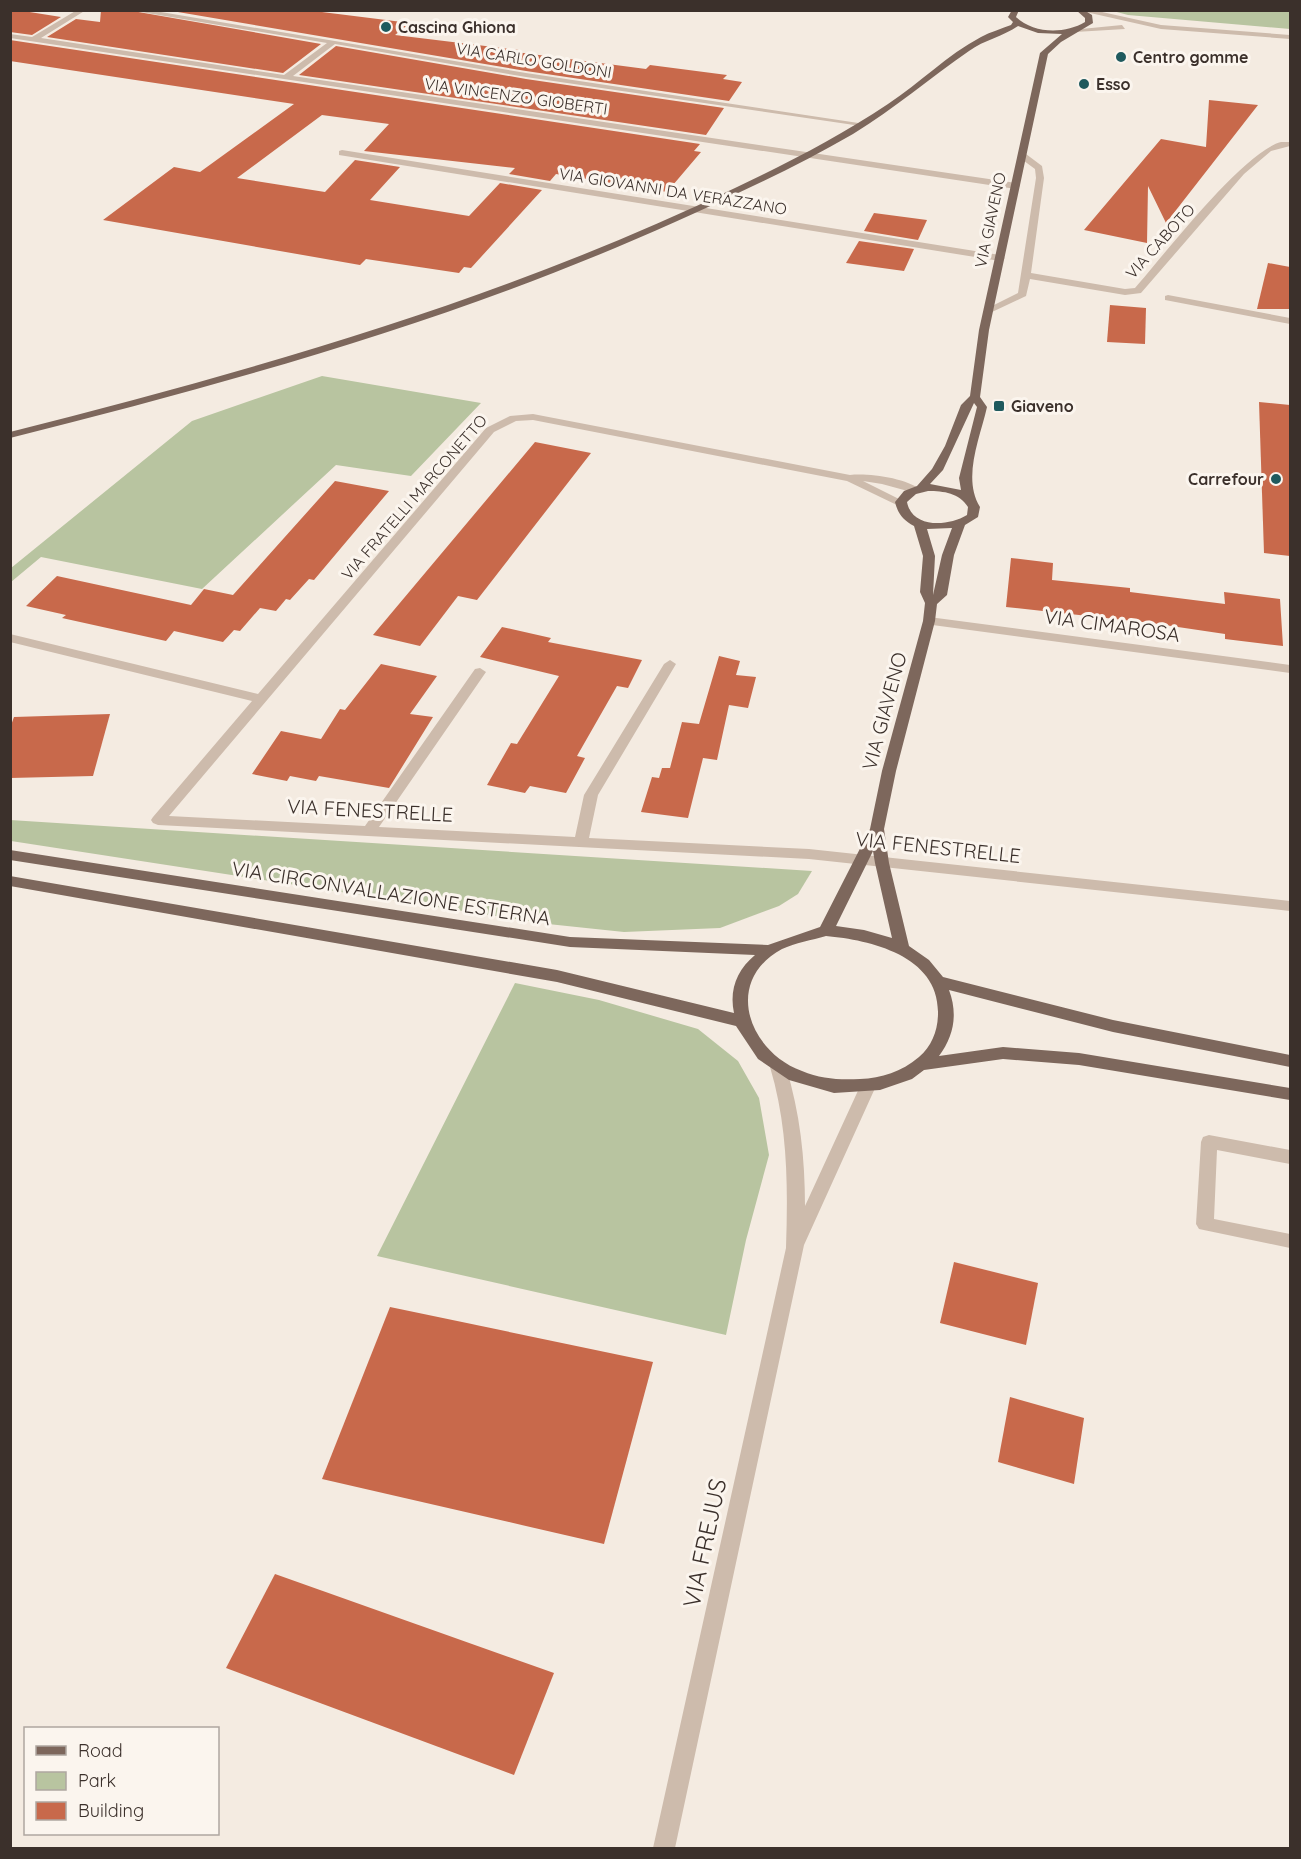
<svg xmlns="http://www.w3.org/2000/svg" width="1301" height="1859" viewBox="0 0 1301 1859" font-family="Quicksand,sans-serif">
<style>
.green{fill:#b8c4a0}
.building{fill:#c8694b}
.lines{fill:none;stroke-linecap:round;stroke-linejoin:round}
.minor{fill:#cdbbac;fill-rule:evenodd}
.major{fill:#7d675c;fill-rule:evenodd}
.poi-dot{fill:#1f5a5e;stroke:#fbf5ee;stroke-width:2}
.labels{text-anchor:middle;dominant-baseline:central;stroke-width:6;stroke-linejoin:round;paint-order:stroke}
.far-poi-label{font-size:16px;font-weight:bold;fill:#3b302b;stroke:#fbf5ee;text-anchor:start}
.far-street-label{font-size:16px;fill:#3b302b;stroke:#fbf5ee}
.street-label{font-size:20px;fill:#3b302b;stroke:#fbf5ee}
.near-street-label{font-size:24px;fill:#3b302b;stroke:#fbf5ee}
</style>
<rect width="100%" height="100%" fill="#f4ebe1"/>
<g class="green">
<polygon points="1113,11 1290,11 1290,29 1128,15"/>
<polygon points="322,376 481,403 411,476 336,465 202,589 41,557 11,582 11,568 192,421"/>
<polygon points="10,820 812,871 798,894 779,906 720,928 624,932 548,924 11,841"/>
<polygon points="515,983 599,1000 698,1029 738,1061 759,1098 769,1155 746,1240 726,1335 377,1256"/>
</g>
<g class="building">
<polygon points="10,10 17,10 61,17 32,35 10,32"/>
<polygon points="101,10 127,10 321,44 283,73 47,37 76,19 100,22"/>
<polygon points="166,10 306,10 410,23 395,35 519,50 516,52 646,69 650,65 727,75 723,79 742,82 729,101 526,71"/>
<polygon points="10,40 700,144 694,151 701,152 667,192 556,174 550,181 509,174 515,168 364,151 389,124 322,115 237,178 325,192 355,160 400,167 370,200 469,216 500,183 542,190 471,268 464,267 459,273 366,259 360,265 103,220 174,167 200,172 294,104 10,61"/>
<polygon points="336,46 526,79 724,108 706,135 299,75"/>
<polygon points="1209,100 1258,105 1166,223 1148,186 1147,243 1084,230 1161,139 1206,147"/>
<polygon points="874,213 927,220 918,240 864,231"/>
<polygon points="859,241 914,249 904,271 846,263"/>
<polygon points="1268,263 1290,267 1290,309 1257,309"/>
<polygon points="1110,305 1146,308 1145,344 1107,342"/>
<polygon points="1259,402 1290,405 1290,556 1264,553"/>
<polygon points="535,442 591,453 477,600 458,596 420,646 373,635"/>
<polygon points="335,481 389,491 314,580 309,579 290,600 286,599 276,611 260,608 240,631 234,630 223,642 174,631 166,641 62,618 66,615 26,606 57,576 191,605 204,589 233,595"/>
<polygon points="1011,558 1053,563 1052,580 1130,588 1130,592 1225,604 1224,592 1280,599 1283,646 1225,639 1225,634 1151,623 1006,607"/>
<polygon points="502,627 551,638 548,642 642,660 628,688 617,686 577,756 585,758 566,793 530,786 525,793 487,785 511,743 517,744 559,676 480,657"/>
<polygon points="719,656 740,661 736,675 756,677 748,708 729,705 717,760 703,758 688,818 641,812 652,777 659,778 662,768 670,768 682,722 699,724"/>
<polygon points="381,664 437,676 410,714 433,717 389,788 319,776 316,781 290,776 287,781 252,774 281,731 321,739 340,709 345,710"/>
<polygon points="110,714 93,776 10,778 10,728 14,717"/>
<polygon points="954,1262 1038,1283 1026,1345 940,1323"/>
<polygon points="390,1307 653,1362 604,1544 322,1479"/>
<polygon points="1010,1397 1084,1418 1074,1484 998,1462"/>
<polygon points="275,1574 554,1673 514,1775 226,1668"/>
</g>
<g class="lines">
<g class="minor">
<polygon points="77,10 86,10 41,38 284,75 327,43 129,10 149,10 526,73 865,124 861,126 526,77 335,44 293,76 1016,183 1020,186 1016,189 10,38 10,34 32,37"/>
<polygon points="1077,10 1093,10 1161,25 1290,35 1290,39 1161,29"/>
<polygon points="1122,25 1125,29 1075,32 1071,30"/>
<path d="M1281,142H1290V146L1271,151L1244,174L1141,293L1125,295L1030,279L1026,296L992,312L984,310L1018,293L1036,178L1035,169L1020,158V154H1026L1042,166L1044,178L1031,273L1125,289L1135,288C1164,255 1243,152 1281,142Z"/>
<polygon points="342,150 1000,255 1005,258 1000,261 339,155 339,151"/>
<polygon points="1168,295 1290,318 1290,324 1165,300 1165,296"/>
<path d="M533,414L850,475C869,473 906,478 921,490L915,493L882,484L863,481L905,502L907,504L901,507L847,481L533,420L516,421L494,432L169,816L365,826L475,669L480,668L486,672L379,827L575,837L584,795L664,664L670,660L676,664L598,795L589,838L809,849L1290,901V911L809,859L158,825L153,823L151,820L153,817L252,701L10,642V634L258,694L486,428L510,416Z"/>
<polygon points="929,617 1290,665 1290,673 925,624 923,621"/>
<path d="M778,1061L784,1063L786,1067C800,1113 805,1158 805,1206L862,1082H874L876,1086L804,1245L675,1848H653L786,1248C788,1186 788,1127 770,1067L772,1063Z"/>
<polygon points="1209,1135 1290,1150 1290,1164 1217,1150 1214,1219 1290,1234 1290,1248 1199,1229 1196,1224 1201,1142 1203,1137"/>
</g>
<path class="major" d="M1012,10H1019L1016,17C1034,34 1065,34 1085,22V18L1076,10H1084L1092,15L1093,23L1061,42L1048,54L989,330L980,397L987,407C980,438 962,478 980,507L978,517L965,525L954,555L947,595L937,604L935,621L896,771L884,829L889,863L909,946L929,960L943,977L1113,1020L1290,1055V1067L1113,1032L949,990C958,1014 954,1036 939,1056L1003,1047L1079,1053L1290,1088V1100L1079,1065L1003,1059L924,1070L912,1079L880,1090L834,1093L789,1080L758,1059L736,1026L557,982L10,886V876L557,970L734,1013C729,990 737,970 755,955L570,947L10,860V850L570,937L768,945L820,927L870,829L882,771L923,621L925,603L920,592L923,556L914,526C903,520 898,514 895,502L904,491L917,486L932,469L945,446L961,405L970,396L979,330L1040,53L1062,34L1038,33L1018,26C1004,36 984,40 969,51C930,78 894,109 853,134C796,167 735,195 675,222C462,318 237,381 10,438V432C258,369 504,299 735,188C787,163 839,137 888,104C920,83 947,55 981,37C990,32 1001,29 1011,25L1013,22L1008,17ZM974,403L977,407L959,478L961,490L930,484L943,470ZM928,491C944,491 959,493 968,507L967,515C947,527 912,528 907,502L916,494ZM952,528L942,555L933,595L935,556L927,529ZM873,851L875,863L892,938L864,930L836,926ZM826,936C871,940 939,956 938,1013C938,1030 932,1046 919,1057C901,1072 882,1078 860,1079C839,1080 821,1079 802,1071C748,1051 723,981 782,949C795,943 812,940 826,936Z"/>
</g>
<g class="poi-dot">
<circle cx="386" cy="27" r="6"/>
<circle cx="1121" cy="57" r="6"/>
<circle cx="1084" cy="84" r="6"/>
<rect x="993" y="400" width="12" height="12" rx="3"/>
<circle cx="1276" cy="479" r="6"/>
</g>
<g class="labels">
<g class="far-poi-label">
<text x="398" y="27">Cascina Ghiona</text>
<text x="1133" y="57">Centro gomme</text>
<text x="1096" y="84">Esso</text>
<text x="1011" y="406">Giaveno</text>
<text x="1264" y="479" text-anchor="end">Carrefour</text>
</g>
<g class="far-street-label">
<text transform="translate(534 60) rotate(9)">VIA CARLO GOLDONI</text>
<text transform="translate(516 96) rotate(8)">VIA VINCENZO GIOBERTI</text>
<text transform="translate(673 191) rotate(9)">VIA GIOVANNI DA VERAZZANO</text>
<text transform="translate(990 220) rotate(-78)">VIA GIAVENO</text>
<text transform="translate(1160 241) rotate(-48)">VIA CABOTO</text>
<text transform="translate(414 497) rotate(-49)">VIA FRATELLI MARCONETTO</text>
</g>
<g class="street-label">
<text transform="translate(1112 625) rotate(8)">VIA CIMAROSA</text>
<text transform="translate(884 711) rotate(-75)">VIA GIAVENO</text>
<text transform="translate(370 810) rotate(3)">VIA FENESTRELLE</text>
<text transform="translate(938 847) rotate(6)">VIA FENESTRELLE</text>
<text transform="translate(391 893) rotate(9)">VIA CIRCONVALLAZIONE ESTERNA</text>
</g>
<g class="near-street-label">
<text transform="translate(704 1543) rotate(-78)">VIA FREJUS</text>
</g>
</g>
<rect width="1301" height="1859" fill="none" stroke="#3b302b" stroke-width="24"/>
<rect x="24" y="1727" width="195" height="108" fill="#fbf5ee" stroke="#aea6a0" stroke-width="1.5"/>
<rect x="36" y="1746" width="30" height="9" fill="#7d675c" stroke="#aea6a0" stroke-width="1.5"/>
<text x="78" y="1757" font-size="18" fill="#3b302b">Road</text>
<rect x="36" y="1772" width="30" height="18" fill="#b8c4a0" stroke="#aea6a0" stroke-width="1.5"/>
<text x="78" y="1787" font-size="18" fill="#3b302b">Park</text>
<rect x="36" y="1802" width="30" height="18" fill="#c8694b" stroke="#aea6a0" stroke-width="1.5"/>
<text x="78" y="1817" font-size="18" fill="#3b302b">Building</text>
</svg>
